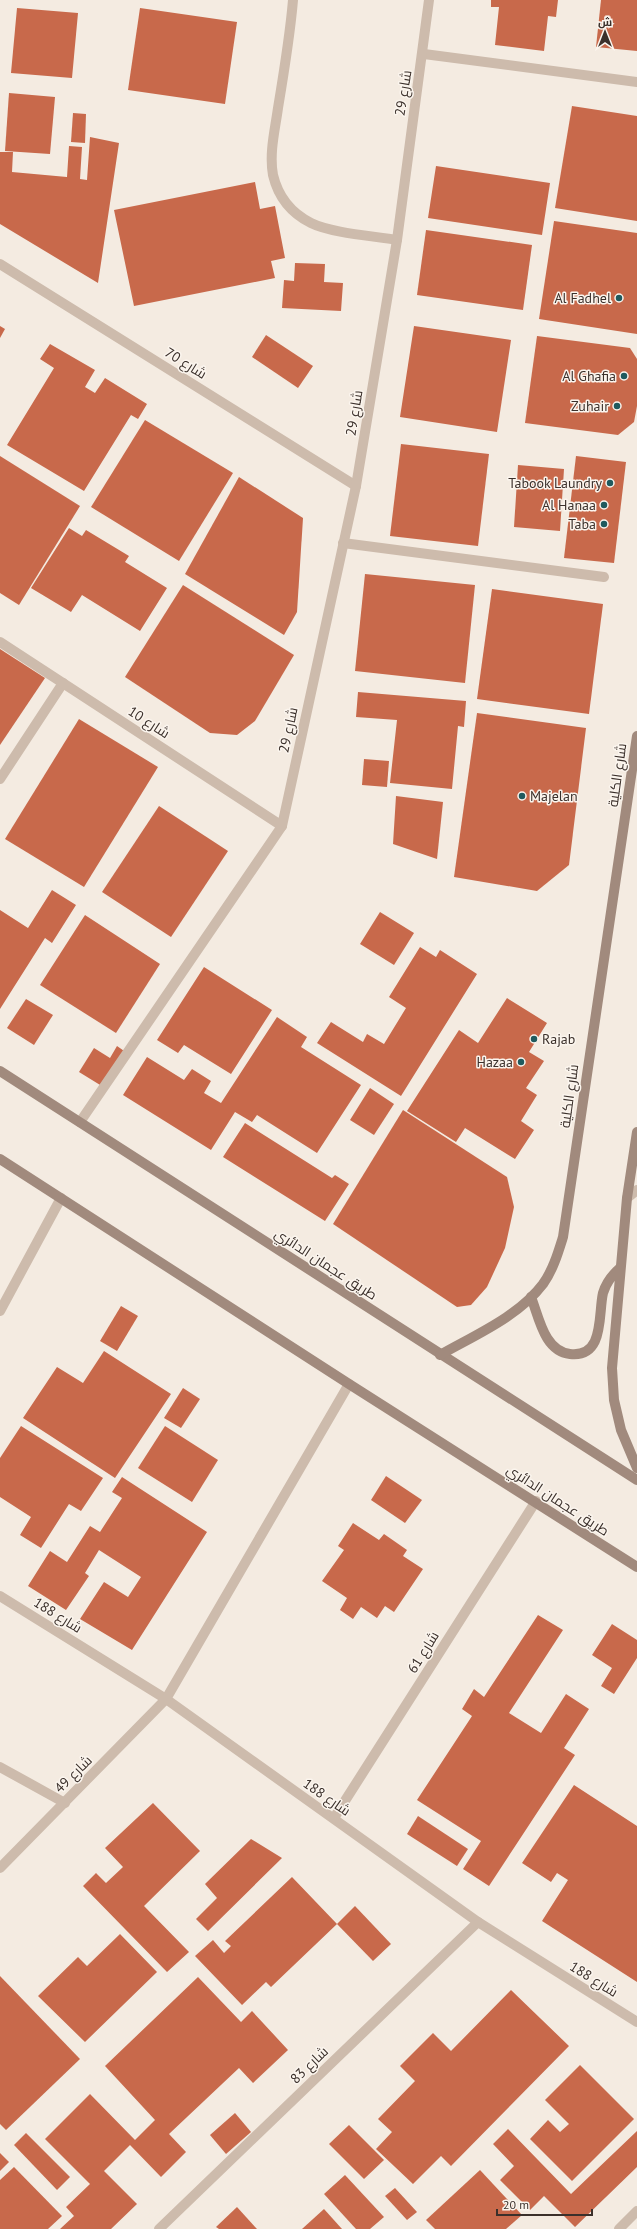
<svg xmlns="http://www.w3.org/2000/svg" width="637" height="2229" viewBox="0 0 637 2229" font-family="'PT Sans',Cairo,sans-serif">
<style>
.building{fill:#c8694b}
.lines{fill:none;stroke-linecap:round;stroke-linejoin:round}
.lane{stroke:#cdbbac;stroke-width:10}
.street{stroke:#cdbbac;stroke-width:10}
.secondary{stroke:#a18a7d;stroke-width:10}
.poi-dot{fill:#1f5a5e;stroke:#fbf5ee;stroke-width:1.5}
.labels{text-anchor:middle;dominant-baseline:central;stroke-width:3;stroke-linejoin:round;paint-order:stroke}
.street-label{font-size:14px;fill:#3b302b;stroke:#fbf5ee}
.poi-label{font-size:14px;fill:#3b302b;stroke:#fbf5ee;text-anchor:end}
</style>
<rect width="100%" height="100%" fill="#f4ebe1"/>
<g class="building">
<polygon points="491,0 558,0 556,17 548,16 544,51 495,45 499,7 491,7"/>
<polygon points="601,0 637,0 637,51 596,47"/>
<polygon points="17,8 78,13 72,78 11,73"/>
<polygon points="140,8 237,22 225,104 128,90"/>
<polygon points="9,93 55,97 50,154 5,151"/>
<polygon points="572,106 637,116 637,221 555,208"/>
<polygon points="73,113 86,114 85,143 71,142"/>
<polygon points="90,137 119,143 98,283 0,224 0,152 13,152 12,172 67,177 69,146 82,147 80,179 87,180"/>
<polygon points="436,166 550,183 542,235 428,218"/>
<polygon points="255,182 260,209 275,206 285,258 271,261 275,278 134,306 114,210"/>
<polygon points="554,221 637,233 637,334 539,319"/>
<polygon points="426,230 532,245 523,310 417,295"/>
<polygon points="295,263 325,264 324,282 343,283 341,311 282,308 284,280 294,281"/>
<polygon points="0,326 5,329 0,338"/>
<polygon points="414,326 511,340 497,432 400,417"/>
<polygon points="266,335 313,366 298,388 252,357"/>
<polygon points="537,336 630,348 637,359 637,406 634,422 618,435 525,423"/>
<polygon points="50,344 95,370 85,387 95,393 105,378 147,404 138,419 131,415 84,491 7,445 54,368 40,359"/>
<polygon points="145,420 233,473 179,561 91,507"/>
<polygon points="401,444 489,454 478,546 390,536"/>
<polygon points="0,456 80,506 19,605 0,593"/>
<polygon points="576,456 626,462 614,563 564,558"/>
<polygon points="518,465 564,469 560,531 514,527"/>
<polygon points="239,477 303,518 297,612 284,635 185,574"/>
<polygon points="69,528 82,536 86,530 129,556 125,562 167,588 140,631 82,595 71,612 31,588"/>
<polygon points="365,574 475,585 465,683 355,671"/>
<polygon points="183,585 294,655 255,721 237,735 210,733 125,677"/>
<polygon points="492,589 603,604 589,714 477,699"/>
<polygon points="0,649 45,678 0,745"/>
<polygon points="358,692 466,701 464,727 458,726 452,789 390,783 397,720 356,717"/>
<polygon points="477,713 586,728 569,865 537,891 454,877"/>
<polygon points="79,719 158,767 84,887 5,839"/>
<polygon points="364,759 389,761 387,787 362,785"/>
<polygon points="396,796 443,802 437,859 393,844"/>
<polygon points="159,806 228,851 171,937 102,892"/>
<polygon points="52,890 76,905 52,943 45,938 0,1009 0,910 28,928"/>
<polygon points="380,912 414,933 394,965 360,944"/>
<polygon points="85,915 160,964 116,1033 40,985"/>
<polygon points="420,947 436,957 440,950 477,974 401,1096 317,1043 331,1022 363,1042 367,1034 384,1044 406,1008 389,997"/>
<polygon points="204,967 272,1010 231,1074 184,1045 178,1053 157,1040"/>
<polygon points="507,998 547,1023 529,1052 544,1061 526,1088 537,1095 521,1121 534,1130 515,1159 465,1128 456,1142 407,1111 459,1030 478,1043"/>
<polygon points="26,999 53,1015 34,1045 7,1028"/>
<polygon points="277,1017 307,1037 301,1047 361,1085 317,1153 257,1115 252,1122 235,1112 211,1150 123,1095 147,1057 184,1080 192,1069 211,1081 204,1093 221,1103"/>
<polygon points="117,1046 127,1053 105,1088 79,1072 94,1048 110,1058"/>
<polygon points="370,1088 394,1104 374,1135 350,1120"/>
<polygon points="403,1110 507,1177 514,1207 505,1248 487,1287 471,1305 457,1307 333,1224"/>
<polygon points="245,1123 332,1178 335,1175 349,1184 325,1221 223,1157"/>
<polygon points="121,1306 138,1316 117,1351 100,1341"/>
<polygon points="104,1351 171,1394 115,1478 23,1418 57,1367 83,1383"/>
<polygon points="183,1388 200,1399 181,1428 164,1418"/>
<polygon points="21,1426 103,1478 81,1511 69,1504 41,1548 20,1535 31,1517 0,1497 0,1458"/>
<polygon points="165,1426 218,1460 192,1502 138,1468"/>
<polygon points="386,1476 422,1500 405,1523 371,1500"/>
<polygon points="122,1477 207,1532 132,1650 80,1619 104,1582 128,1597 141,1577 99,1550 85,1573 89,1576 66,1610 28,1586 50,1551 67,1562 90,1526 100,1532 122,1498 112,1492"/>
<polygon points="353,1523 379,1540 384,1534 407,1550 403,1556 423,1569 394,1612 385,1606 377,1618 361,1607 353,1619 340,1610 347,1598 322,1581 344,1550 338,1546"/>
<polygon points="538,1615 563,1630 509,1713 541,1733 566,1694 589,1709 564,1748 575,1755 489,1886 463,1869 481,1841 417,1800 472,1716 462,1709 474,1689 484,1697"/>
<polygon points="612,1624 637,1640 637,1658 614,1694 601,1686 612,1668 592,1655"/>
<polygon points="574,1785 637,1826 637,1982 542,1921 568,1880 557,1873 551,1882 522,1863"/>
<polygon points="153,1803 200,1851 144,1906 189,1952 167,1972 83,1886 96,1873 106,1883 123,1867 105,1848"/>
<polygon points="418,1816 468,1849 457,1866 407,1834"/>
<polygon points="251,1839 282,1858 208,1931 196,1919 217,1898 205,1884"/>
<polygon points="292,1877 337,1924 271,1987 266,1982 242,2005 195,1956 213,1940 224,1953 231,1946 225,1941"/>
<polygon points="355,1906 391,1944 373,1961 337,1924"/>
<polygon points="120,1934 157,1972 85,2042 38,1996 78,1957 87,1966"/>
<polygon points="0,1976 80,2059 6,2130 0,2124"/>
<polygon points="198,1977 241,2022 252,2011 288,2050 253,2083 239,2068 169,2134 186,2152 161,2177 130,2145 104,2171 137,2204 111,2229 60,2229 74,2216 66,2207 90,2184 45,2139 90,2094 135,2140 155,2120 105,2066"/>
<polygon points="511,1990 569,2046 451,2166 441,2156 413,2184 376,2149 392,2132 378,2119 415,2081 400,2066 433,2033 451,2051"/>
<polygon points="580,2065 634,2119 572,2181 530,2139 548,2120 560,2132 569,2124 545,2100"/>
<polygon points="235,2113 251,2132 226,2154 210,2135"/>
<polygon points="349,2125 384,2160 364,2179 329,2144"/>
<polygon points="508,2129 571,2194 637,2131 637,2167 575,2227 544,2196 530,2210 500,2180 514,2166 493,2144"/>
<polygon points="26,2133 70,2177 57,2190 14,2145"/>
<polygon points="0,2153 9,2162 0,2171"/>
<polygon points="14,2167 62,2216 48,2229 0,2229 0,2180"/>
<polygon points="480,2170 522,2215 506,2229 435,2229 426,2220"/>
<polygon points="345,2175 384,2217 370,2229 356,2229 324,2194"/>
<polygon points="395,2188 417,2212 407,2220 385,2196"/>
<polygon points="237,2207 257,2229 219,2229 216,2227"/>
<polygon points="324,2209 342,2229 302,2229"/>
</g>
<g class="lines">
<g class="lane">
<path d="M293,0C290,36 284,72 278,108C275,130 269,153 273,175C278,196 291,213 311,223C331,233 374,236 397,240"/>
<polyline points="424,54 637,82"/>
<polyline points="0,779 63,683"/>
<polyline points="80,1122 282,826"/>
<polyline points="0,1311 61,1198"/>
<polyline points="0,1767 65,1803"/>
</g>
<g class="street">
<polyline points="0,264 356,486"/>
<polyline points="343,543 604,577"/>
<polyline points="0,642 282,826 356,486 397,240 429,0"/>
<polyline points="627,1198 637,1190"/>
<polyline points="0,1596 166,1699 478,1922 637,2022"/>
<polyline points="334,1818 536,1501"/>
<polyline points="0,1868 166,1699 349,1384"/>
<polyline points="159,2229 478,1922"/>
<polyline points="619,2229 637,2211"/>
</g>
<g class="secondary">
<polyline points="0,1071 637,1480"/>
<polyline points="637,1132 627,1198 612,1368 614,1400 621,1430 637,1468"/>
<polyline points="0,1159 349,1384 637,1567"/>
<path d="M531,1297C539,1317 544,1351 570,1354C605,1358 598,1314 603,1293C606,1283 612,1275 620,1268"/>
<path d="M440,1355C475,1335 518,1317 543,1284C553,1270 558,1253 563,1237L637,736"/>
</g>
</g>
<g class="poi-dot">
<circle cx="619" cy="298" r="4"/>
<circle cx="624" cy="376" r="4"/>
<circle cx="617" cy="406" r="4"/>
<circle cx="610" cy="483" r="4"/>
<circle cx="604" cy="505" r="4"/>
<circle cx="604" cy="524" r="4"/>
<circle cx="522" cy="796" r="4"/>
<circle cx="534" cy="1039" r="4"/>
<circle cx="521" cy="1062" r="4"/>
</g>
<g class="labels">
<g class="street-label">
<text transform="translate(403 93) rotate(-81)">شارع 29</text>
<text transform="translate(186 363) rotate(32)">شارع 70</text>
<text transform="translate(354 413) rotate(-81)">شارع 29</text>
<text transform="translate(149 722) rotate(33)">شارع 10</text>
<text transform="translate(288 730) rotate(-78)">شارع 29</text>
<text transform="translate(617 775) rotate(-82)">شارع الكلية</text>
<text transform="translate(569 1096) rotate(-82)">شارع الكلية</text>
<text transform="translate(326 1264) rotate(33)">طريق عجمان الدائري</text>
<text transform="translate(558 1500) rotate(33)">طريق عجمان الدائري</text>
<text transform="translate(58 1615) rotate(32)">شارع 188</text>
<text transform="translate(423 1652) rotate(-58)">شارع 61</text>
<text transform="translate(73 1774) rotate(-45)">شارع 49</text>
<text transform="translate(327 1797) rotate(35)">شارع 188</text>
<text transform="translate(594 1979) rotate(32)">شارع 188</text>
<text transform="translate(309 2065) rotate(-44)">شارع 83</text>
</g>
<g class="poi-label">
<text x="611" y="298">Al Fadhel</text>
<text x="616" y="376">Al Ghafia</text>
<text x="609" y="406">Zuhair</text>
<text x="602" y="483">Tabook Laundry</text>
<text x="596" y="505">Al Hanaa</text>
<text x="596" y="524">Taba</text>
<text x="530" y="796" text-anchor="start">Majelan</text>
<text x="542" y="1039" text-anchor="start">Rajab</text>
<text x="513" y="1062">Hazaa</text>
</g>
</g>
<g transform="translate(605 32)" stroke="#fbf5ee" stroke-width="3" paint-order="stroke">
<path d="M0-3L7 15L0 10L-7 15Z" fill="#3b302b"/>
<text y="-6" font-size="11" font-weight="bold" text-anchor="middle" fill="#3b302b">ش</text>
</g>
<path d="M497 2209v6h95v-6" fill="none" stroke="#3b302b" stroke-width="2"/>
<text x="503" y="2209" font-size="12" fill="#3b302b" stroke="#fbf5ee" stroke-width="3" paint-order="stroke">20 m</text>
</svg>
